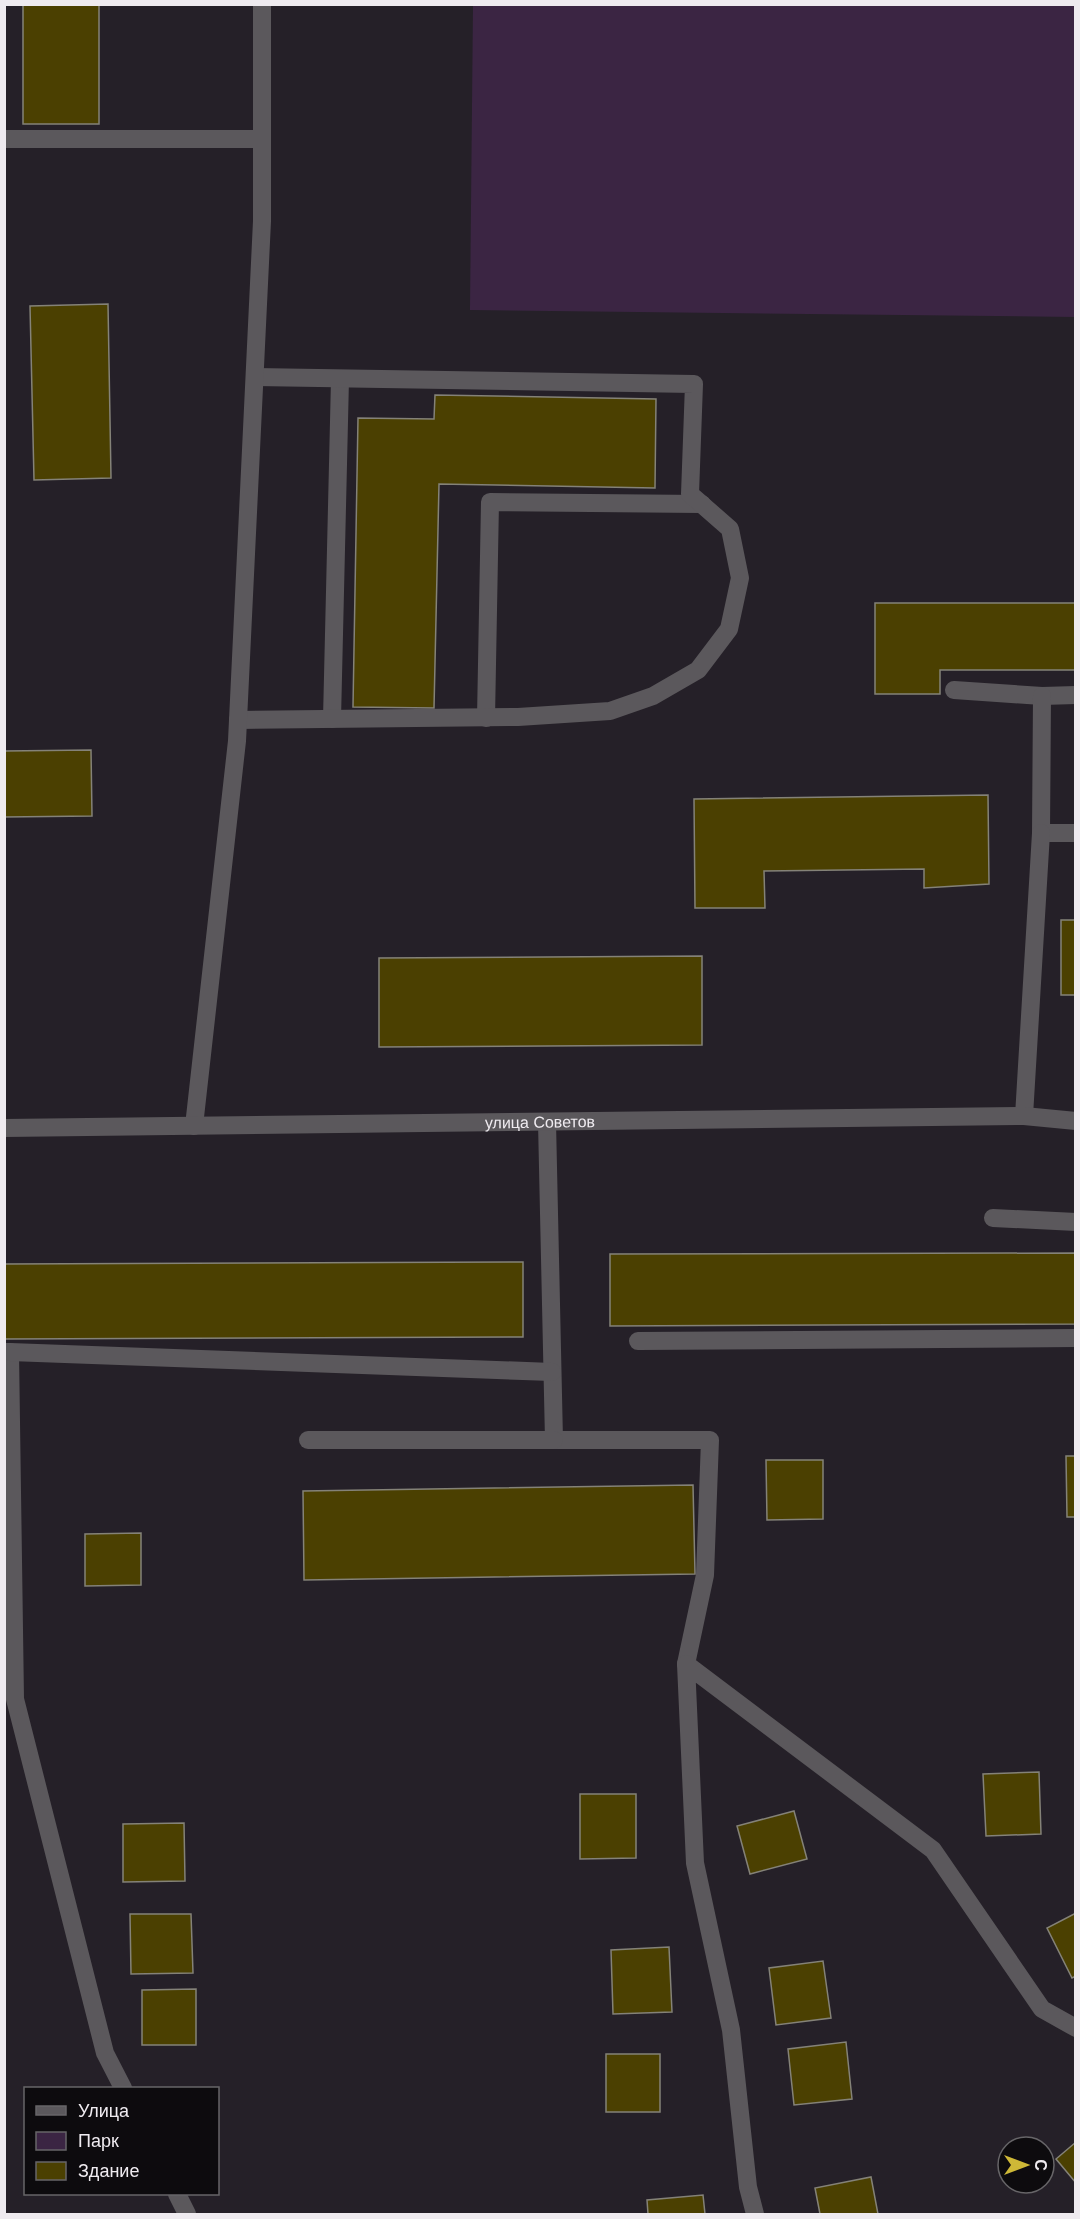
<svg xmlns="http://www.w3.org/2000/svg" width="1080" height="2219" viewBox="0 0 1080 2219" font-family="Arial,sans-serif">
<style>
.green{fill:#3b2543}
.building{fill:#4b4001;stroke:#848278;stroke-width:1.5}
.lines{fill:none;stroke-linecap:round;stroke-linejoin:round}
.lane{stroke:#5b585c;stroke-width:18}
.street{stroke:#5b585c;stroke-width:18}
.labels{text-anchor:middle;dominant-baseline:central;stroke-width:4.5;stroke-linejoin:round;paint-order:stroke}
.street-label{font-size:16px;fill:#efebf0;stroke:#0d0b0e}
</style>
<rect width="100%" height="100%" fill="#252028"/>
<polygon class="green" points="473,5 1075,5 1075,317 470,310"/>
<g class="building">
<rect x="23" y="4" width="76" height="120"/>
<polygon points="108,304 111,478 34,480 30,306"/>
<polygon points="435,395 656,399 655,488 439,484 434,708 353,707 358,418 434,419"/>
<polygon points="875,603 1076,603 1076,670 940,670 940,694 875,694"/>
<polygon points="91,750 92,816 4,817 4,751"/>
<polygon points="988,795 989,884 924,888 924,869 764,871 765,908 695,908 694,799"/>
<rect x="1061" y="920" width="15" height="75"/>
<polygon points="702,956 702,1045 379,1047 379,958"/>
<polygon points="1076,1253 1076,1324 610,1326 610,1254"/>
<polygon points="523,1262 523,1337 4,1339 4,1264"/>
<polygon points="1066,1456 1076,1456 1076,1517 1067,1517"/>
<polygon points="766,1460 823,1460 823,1519 767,1520"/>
<polygon points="693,1485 695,1574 304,1580 303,1491"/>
<polygon points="141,1533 141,1585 85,1586 85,1534"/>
<polygon points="1039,1772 1041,1834 986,1836 983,1774"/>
<polygon points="580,1794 636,1794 636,1858 580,1859"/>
<polygon points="794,1811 807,1859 750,1874 737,1826"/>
<polygon points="184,1823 185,1881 123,1882 123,1824"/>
<polygon points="1076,1913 1076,1976 1072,1978 1047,1928"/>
<polygon points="130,1914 191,1914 193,1973 131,1974"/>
<polygon points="669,1947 672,2012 613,2014 611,1950"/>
<polygon points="823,1961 831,2018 776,2025 769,1968"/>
<polygon points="196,1989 196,2045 142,2045 142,1990"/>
<polygon points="846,2042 852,2099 794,2105 788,2049"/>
<rect x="606" y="2054" width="54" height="58"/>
<polygon points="1076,2142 1076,2183 1056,2159"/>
<polygon points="871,2177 878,2214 820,2214 815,2188"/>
<polygon points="703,2195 705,2214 648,2214 647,2200"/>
</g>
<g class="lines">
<g class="lane">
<polyline points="4,139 262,139"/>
<polyline points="954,690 1042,696 1076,695"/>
<polyline points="1042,696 1041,833 1076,833"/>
<polyline points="486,718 490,502 702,504"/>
<polyline points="332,719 340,379"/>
<polyline points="238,720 518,717 610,711 653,696 698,670 729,629 740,578 730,529 690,494 694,384 255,377"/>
<polyline points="1024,1116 1041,833"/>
<polyline points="547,1122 554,1440 710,1440 705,1575 686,1664"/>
<polyline points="993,1218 1076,1222"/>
<polyline points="638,1341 1076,1338"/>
<polyline points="4,1352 10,1352 15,1699 105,2053 123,2088"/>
<polyline points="10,1352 552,1372"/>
<polyline points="308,1440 554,1440"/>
<polyline points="177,2194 187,2214"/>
<polyline points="755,2214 748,2187 731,2030 695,1863 686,1664 933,1850 1042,2009 1076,2028"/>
</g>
<g class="street">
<polyline points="194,1126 237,741 262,221 262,4"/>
<path id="s1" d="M4,1128L1024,1116L1076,1121"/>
</g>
</g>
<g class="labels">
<g class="street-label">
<text stroke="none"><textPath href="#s1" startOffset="536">улица Советов</textPath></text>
</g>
</g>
<rect width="1080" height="2219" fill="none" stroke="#efebf0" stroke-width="12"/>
<rect x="24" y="2087" width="195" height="108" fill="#0d0b0e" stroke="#676568" stroke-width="1.5"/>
<rect x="36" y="2106" width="30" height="9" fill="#5b585c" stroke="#676568" stroke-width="1.5"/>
<text x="78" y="2117" font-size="18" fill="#efebf0">Улица</text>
<rect x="36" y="2132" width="30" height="18" fill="#3b2543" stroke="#676568" stroke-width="1.5"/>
<text x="78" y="2147" font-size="18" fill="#efebf0">Парк</text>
<rect x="36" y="2162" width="30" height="18" fill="#4b4001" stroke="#676568" stroke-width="1.5"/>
<text x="78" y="2177" font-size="18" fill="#efebf0">Здание</text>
<g transform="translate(1026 2165) rotate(90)"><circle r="28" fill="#0d0b0e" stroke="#676568" stroke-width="1.5"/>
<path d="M0-4.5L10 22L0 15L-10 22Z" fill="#ceb837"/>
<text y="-9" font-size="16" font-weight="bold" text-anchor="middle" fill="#efebf0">С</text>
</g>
</svg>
